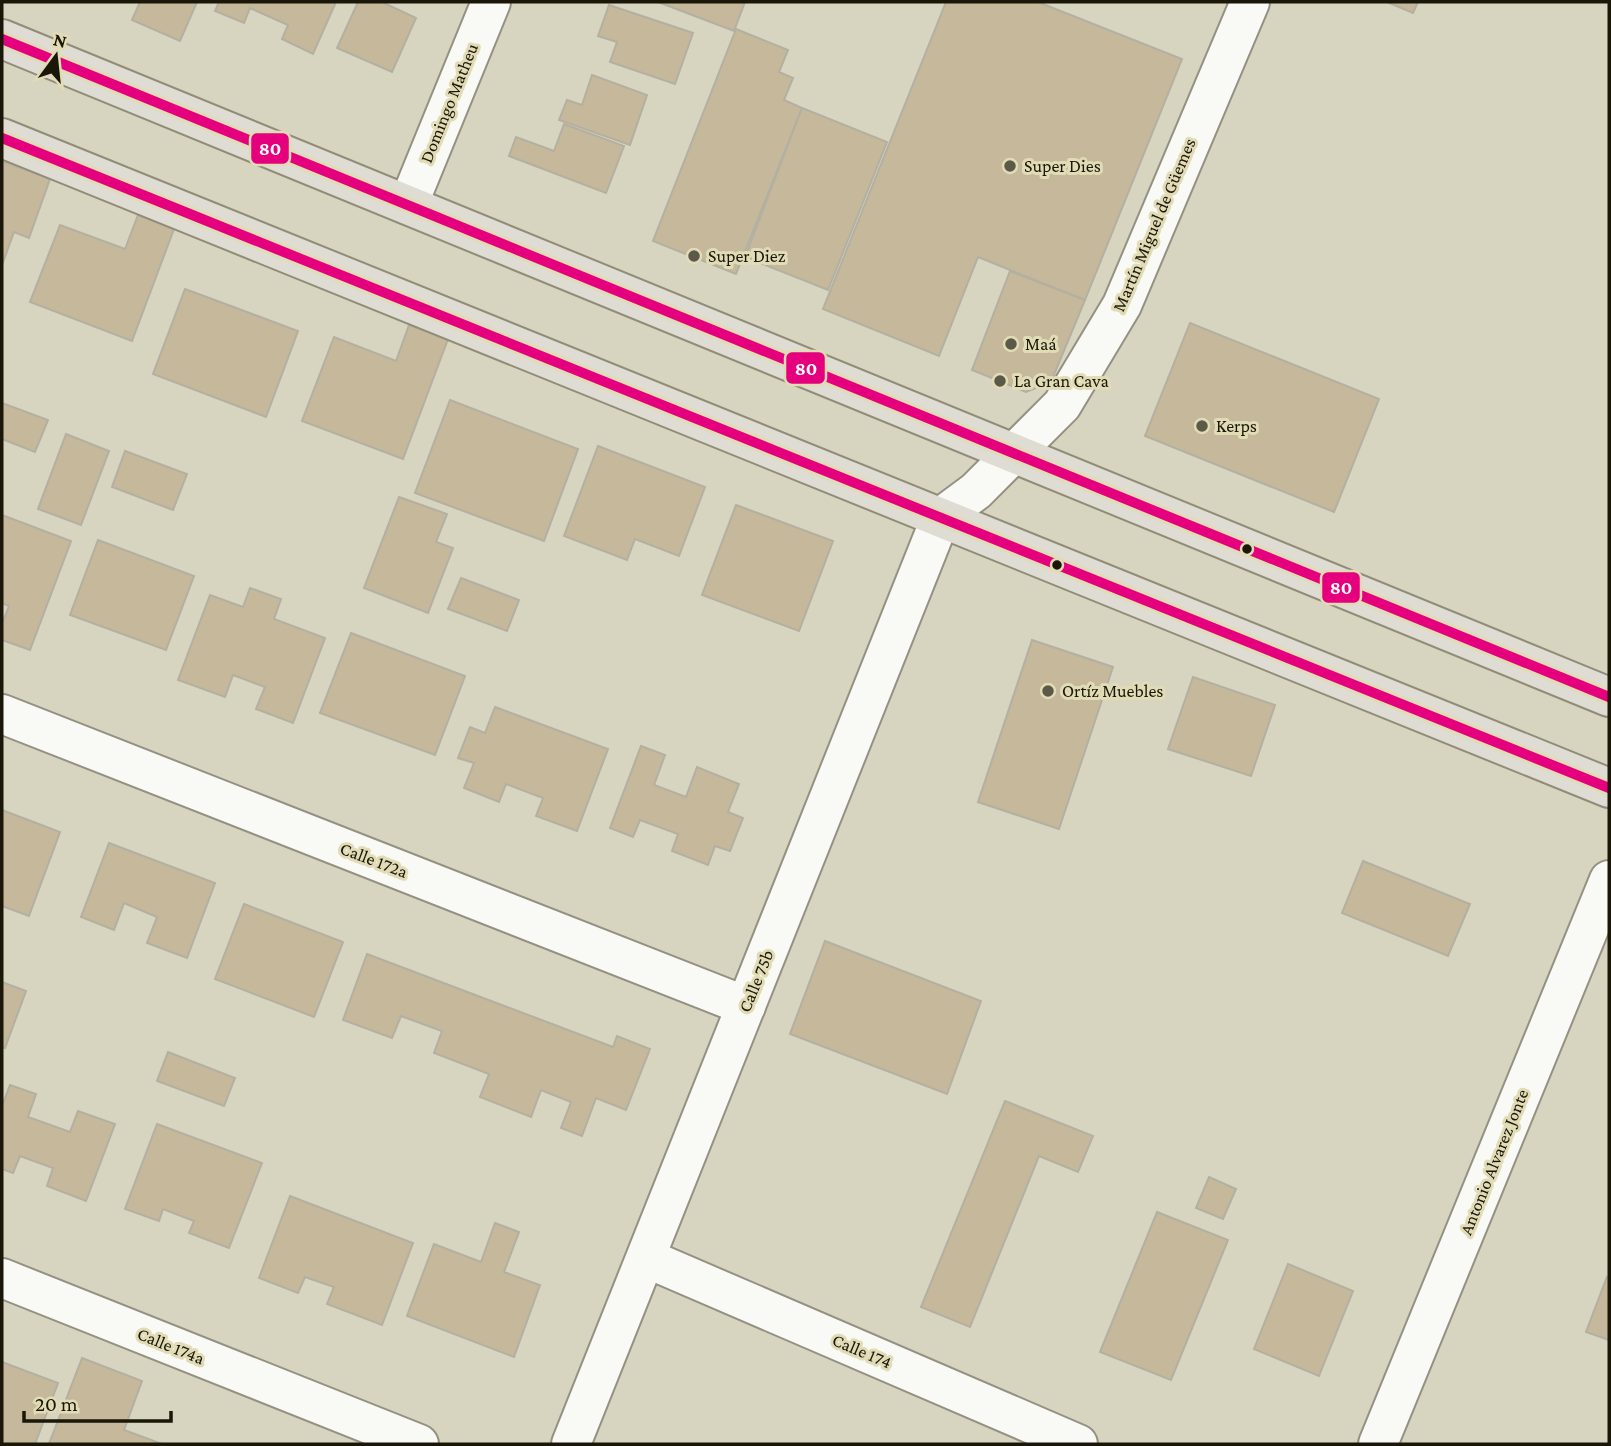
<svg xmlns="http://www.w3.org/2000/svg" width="1611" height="1446" viewBox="0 0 1611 1446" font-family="'Crimson Pro',serif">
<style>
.building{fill:#c5b89b;stroke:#b4b0a1;stroke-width:2}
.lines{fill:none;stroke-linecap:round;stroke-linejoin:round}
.minor-casing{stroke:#949182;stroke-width:42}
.major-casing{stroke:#908c77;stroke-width:42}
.minor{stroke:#f9f9f6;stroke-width:38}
.major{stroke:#dedcd3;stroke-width:38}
.bus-1-casing{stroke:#e1dcb6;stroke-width:16}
.bus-1{stroke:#e5007d;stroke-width:10}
.poi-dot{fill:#5c5949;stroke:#e1dcb6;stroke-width:2.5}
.bus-dot{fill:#1a1709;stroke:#e1dcb6;stroke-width:2.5}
.labels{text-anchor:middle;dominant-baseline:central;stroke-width:6;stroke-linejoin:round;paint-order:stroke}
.street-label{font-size:18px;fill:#1a1709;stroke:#e1dcb6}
.poi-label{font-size:18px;fill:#1a1709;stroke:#e1dcb6;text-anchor:start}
.line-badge{stroke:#e1dcb6;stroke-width:2.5}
.badge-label{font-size:19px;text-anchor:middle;font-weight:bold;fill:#fff}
</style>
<rect width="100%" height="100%" fill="#d7d4c0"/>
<g class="building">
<polygon points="140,2 197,2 180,41 132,20"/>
<polygon points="219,2 336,2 313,54 282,39 288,25 250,8 244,23 215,11"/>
<polygon points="358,2 382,2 416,18 392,72 337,48"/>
<polygon points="658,2 745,2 734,31"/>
<polygon points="946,2 1038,2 1182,59 1085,300 978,257 939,356 823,309"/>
<polygon points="1387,2 1418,2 1413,13"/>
<polygon points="609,5 693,33 675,84 610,62 617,42 598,36"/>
<polygon points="736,29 788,50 779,72 793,78 784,100 802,108 736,274 653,241"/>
<polygon points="592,75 647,95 630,145 559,120 567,100 582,105"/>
<polygon points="802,108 887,142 828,290 745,257"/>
<polygon points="564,124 624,146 606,193 509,156 516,137 554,151"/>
<polygon points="2,161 50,179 29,238 14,232 2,265"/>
<polygon points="138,215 174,229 132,341 30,302 60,225 125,249"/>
<polygon points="1010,271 1085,300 1051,382 1026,392 972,370"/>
<polygon points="185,289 298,331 266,417 153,374"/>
<polygon points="1190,323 1379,399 1334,512 1145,436"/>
<polygon points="409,325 448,339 403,459 302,421 334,337 396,361"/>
<polygon points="450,400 578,449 544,541 415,493"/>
<polygon points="2,403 48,420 35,452 2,439"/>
<polygon points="66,434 109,451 81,525 38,509"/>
<polygon points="598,446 705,487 679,556 635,539 627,560 564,536"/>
<polygon points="125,451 187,474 173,510 112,487"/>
<polygon points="399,497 447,514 436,542 453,548 428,613 364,588"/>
<polygon points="736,505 833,541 799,631 702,595"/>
<polygon points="2,515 71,541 30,650 2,640 2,624 9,606 2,603"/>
<polygon points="98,540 194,576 166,650 70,615"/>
<polygon points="461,578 519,600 507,631 448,609"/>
<polygon points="250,588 281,599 274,619 325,638 293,723 256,709 265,687 233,675 225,697 178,680 210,595 243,607"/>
<polygon points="351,633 465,676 435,755 320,713"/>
<polygon points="1032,640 1113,667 1059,829 978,802"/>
<polygon points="1193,677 1275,705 1251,776 1168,749"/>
<polygon points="495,707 608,749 577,831 536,816 543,798 506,784 499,802 464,788 474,763 458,758 470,727 485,733"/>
<polygon points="641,746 665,755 654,785 686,797 697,767 739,784 728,812 743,818 730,851 715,846 708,865 672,851 678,834 640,820 633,837 610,828"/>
<polygon points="2,810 60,832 29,916 2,906"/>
<polygon points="109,843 215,883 187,958 147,943 157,917 124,903 114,930 81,917"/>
<polygon points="1363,861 1470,904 1448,956 1342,913"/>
<polygon points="244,904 343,942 314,1017 215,979"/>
<polygon points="825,941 981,1001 947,1094 790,1034"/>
<polygon points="367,954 613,1047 617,1036 650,1049 626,1110 596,1098 582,1136 561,1128 571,1102 541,1090 531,1117 480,1097 489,1074 434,1053 442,1031 401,1016 392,1038 343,1020"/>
<polygon points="2,982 26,991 5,1048 2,1047"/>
<polygon points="168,1052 235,1078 224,1106 157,1081"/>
<polygon points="10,1085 36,1094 28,1117 70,1132 78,1111 115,1124 86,1201 47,1186 53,1168 20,1156 13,1173 2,1169 2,1106"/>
<polygon points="1005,1101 1093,1136 1078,1172 1039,1156 970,1327 921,1307"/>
<polygon points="157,1124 262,1163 229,1248 189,1233 194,1221 163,1209 159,1221 125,1209"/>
<polygon points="1209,1177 1236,1189 1223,1219 1196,1208"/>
<polygon points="290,1196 413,1243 382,1325 327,1304 334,1287 305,1277 298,1293 259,1278"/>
<polygon points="1157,1212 1228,1240 1171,1380 1100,1352"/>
<polygon points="495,1223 519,1232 504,1272 540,1285 514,1357 407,1316 434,1244 481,1262"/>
<polygon points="1288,1264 1353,1291 1319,1376 1254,1349"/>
<polygon points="1607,1277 1609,1278 1609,1340 1586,1332"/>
<polygon points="82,1358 142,1381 124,1430 162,1444 49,1444"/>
<polygon points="2,1362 58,1383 35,1444 2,1444"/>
</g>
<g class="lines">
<defs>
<g id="minor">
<polyline points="408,205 491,2"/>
<polyline points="2,714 746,1006"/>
<polyline points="646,1258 1078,1444"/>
<polyline points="2,1278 419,1444"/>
<polyline points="571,1444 941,517 976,491 1062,405 1122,305 1250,2"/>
<polyline points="1378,1444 1609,880"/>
</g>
<g id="major">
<polyline points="2,39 1609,697"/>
<polyline points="2,138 1609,788"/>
</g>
</defs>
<use href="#minor" class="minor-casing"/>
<use href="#major" class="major-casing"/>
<use href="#minor" class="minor"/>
<use href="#major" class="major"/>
<defs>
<g id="bus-1">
<polyline points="2,39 1609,697"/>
<polyline points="2,138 1609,788"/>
</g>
</defs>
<use href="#bus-1" class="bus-1-casing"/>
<use href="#bus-1" class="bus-1"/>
</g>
<g class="poi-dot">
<circle cx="1010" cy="166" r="7"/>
<circle cx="694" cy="256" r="7"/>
<circle cx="1011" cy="344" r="7"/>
<circle cx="1000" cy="381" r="7"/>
<circle cx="1202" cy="426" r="7"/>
<circle cx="1048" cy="691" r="7"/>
</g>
<g class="bus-dot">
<circle cx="1247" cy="549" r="6"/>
<circle cx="1057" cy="565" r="6"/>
</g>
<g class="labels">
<g class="street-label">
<text transform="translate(449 103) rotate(-68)">Domingo Matheu</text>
<text transform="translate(1154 225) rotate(-67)">Martín Miguel de Güemes</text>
<text transform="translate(374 860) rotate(21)">Calle 172a</text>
<text transform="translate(756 981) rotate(-68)">Calle 75b</text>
<text transform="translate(1494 1162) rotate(-68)">Antonio Alvarez Jonte</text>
<text transform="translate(171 1346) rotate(22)">Calle 174a</text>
<text transform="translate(862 1351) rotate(23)">Calle 174</text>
</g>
<g class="poi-label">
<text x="1024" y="166">Super Dies</text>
<text x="708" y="256">Super Diez</text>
<text x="1025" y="344">Maá</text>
<text x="1014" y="381">La Gran Cava</text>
<text x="1216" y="426">Kerps</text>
<text x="1062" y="691">Ortíz Muebles</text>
</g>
</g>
<g class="line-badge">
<rect x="250" y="132" width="40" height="33" rx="7" fill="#e5007d"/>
<rect x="785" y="351" width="41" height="34" rx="7" fill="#e5007d"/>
<rect x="1321" y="571" width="40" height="33" rx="7" fill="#e5007d"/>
</g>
<g class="badge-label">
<text x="270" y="155">80</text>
<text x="806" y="375">80</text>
<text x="1341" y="594">80</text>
</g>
<rect width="1611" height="1446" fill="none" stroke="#1a1709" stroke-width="7"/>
<g transform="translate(56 56) rotate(15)" stroke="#e1dcb6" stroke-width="5" paint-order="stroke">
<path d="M0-5L12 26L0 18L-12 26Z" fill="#1a1709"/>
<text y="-10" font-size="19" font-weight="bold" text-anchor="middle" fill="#1a1709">N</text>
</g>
<path d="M24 1411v10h147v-10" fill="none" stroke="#1a1709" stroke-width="3.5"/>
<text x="35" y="1411" font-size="21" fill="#1a1709" stroke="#e1dcb6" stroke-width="5" paint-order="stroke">20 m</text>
</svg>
